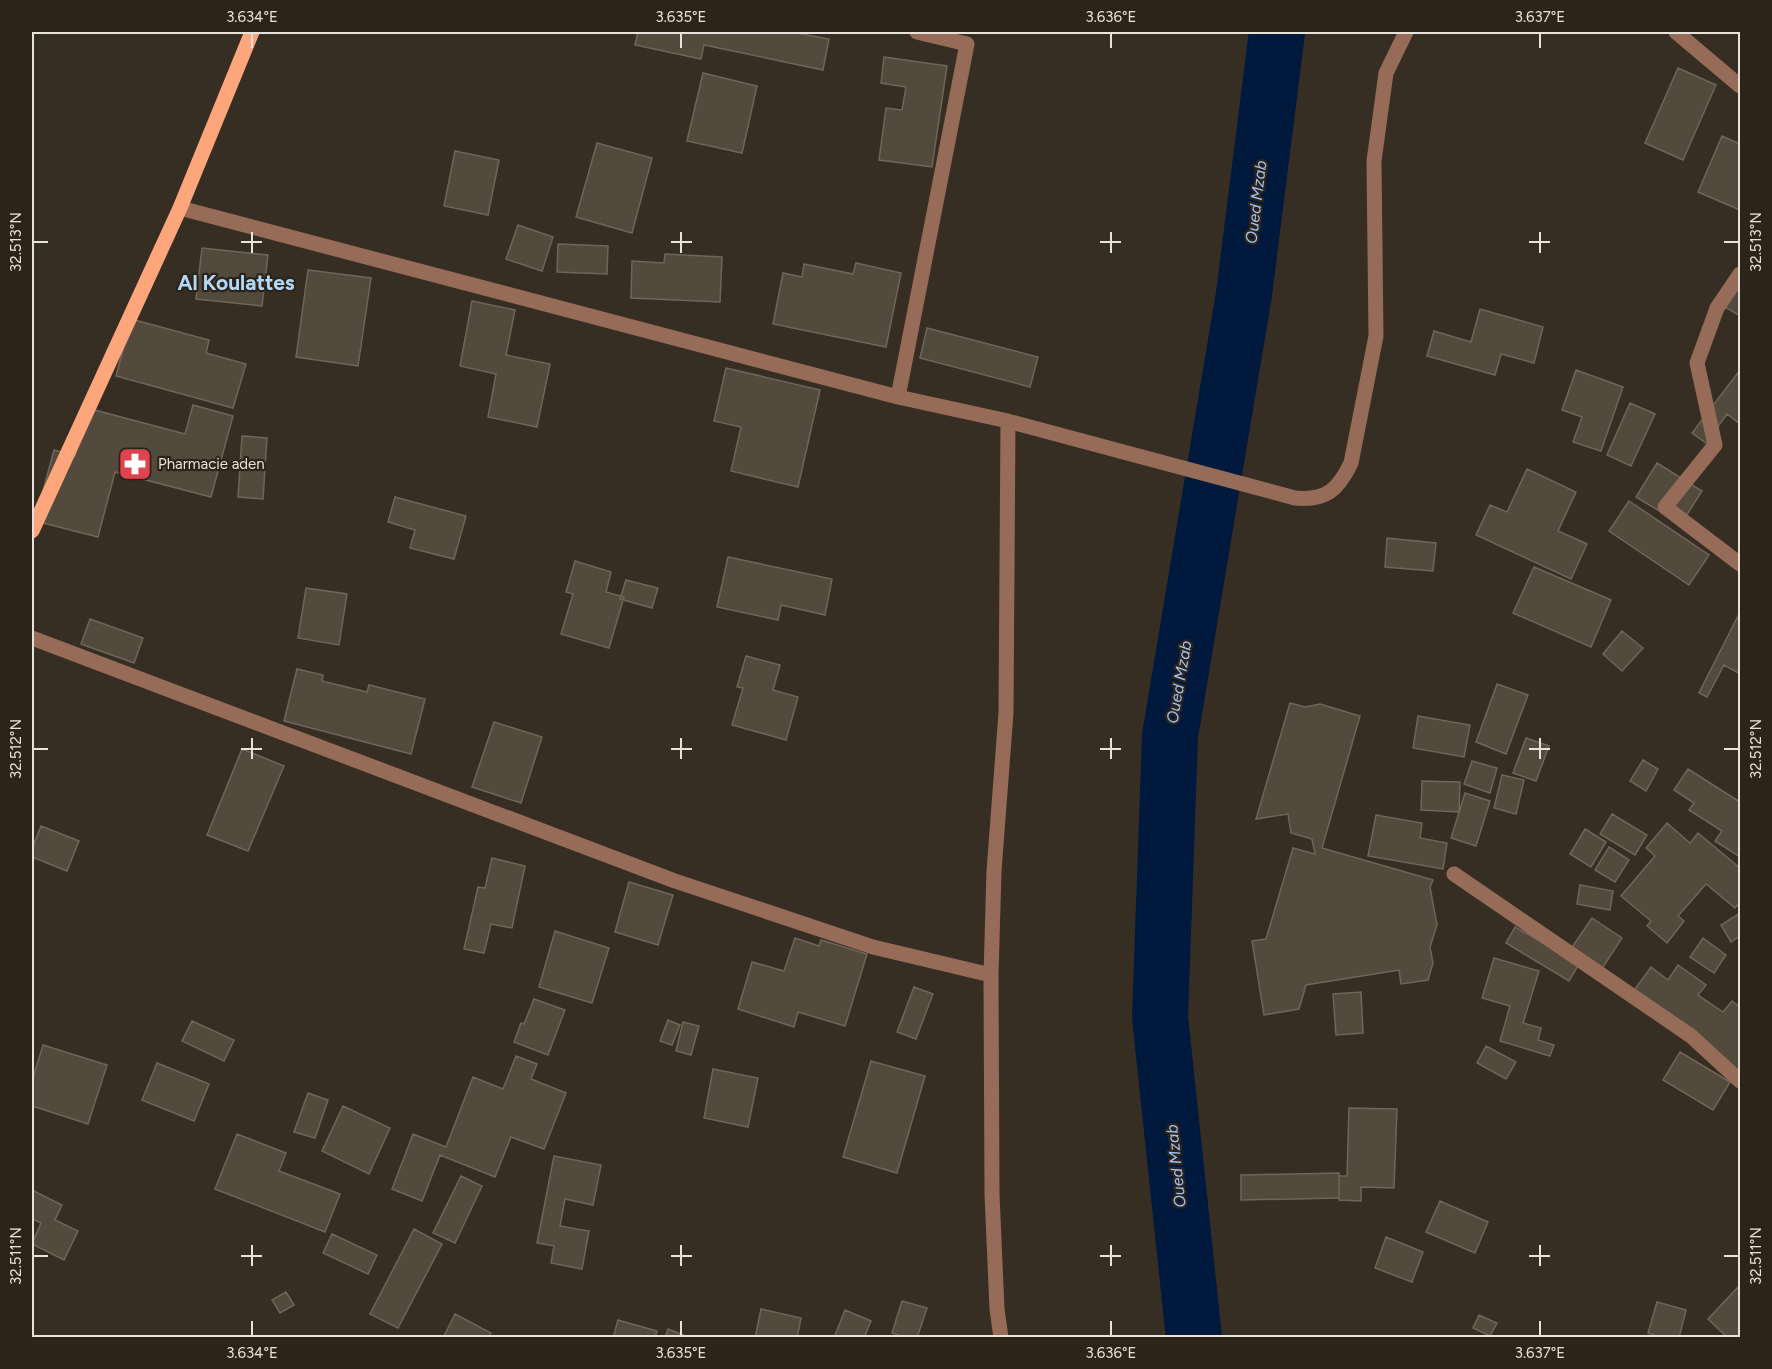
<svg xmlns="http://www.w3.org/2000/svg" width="1772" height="1369" font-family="Figtree,sans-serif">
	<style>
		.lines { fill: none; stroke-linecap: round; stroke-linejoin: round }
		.river { stroke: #02193e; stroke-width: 56 }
		.building { fill: #534a3e; stroke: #6f6558; stroke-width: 1.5 }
		.minor { stroke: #966c58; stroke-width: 15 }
		.major { stroke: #fda67c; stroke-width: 15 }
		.ticks { fill: none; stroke: #e7e2da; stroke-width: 2 }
		.labels { text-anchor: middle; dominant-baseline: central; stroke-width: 4.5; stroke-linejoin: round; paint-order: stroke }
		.poi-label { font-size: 15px; fill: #e7e2da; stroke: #2d2419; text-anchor: start }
		.water-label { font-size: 16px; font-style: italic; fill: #a0c4fb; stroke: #2d2419 }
		.district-label { font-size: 21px; font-weight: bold; fill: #b1d8f8; stroke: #2d2419 }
		.neatline { fill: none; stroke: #e7e2da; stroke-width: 2 }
		.ticks-label { font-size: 15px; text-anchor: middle; fill: #e7e2da }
	</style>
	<rect width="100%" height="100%" fill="#372e23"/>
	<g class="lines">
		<path class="river" d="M1194 1338 1160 1017 1170 736 1244 294 1277 32"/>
	</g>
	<path class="building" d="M638 32H791L829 39 823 70 704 45 701 59 635 45Z
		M884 57 947 66 932 167 879 160 886 108 902 110 906 87 881 83Z
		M1678 68 1716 85 1683 160 1645 143Z
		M703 73 757 86 742 153 687 141Z
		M1722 136 1740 144V210L1698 192Z
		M597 143 652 158 632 233 576 217Z
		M455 151 499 160 488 215 444 206Z
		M518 225 553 237 542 271 506 259Z
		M558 244 608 246 607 274 557 272Z
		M202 248 268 255 262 306 196 299Z
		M665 254 722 257 720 302 631 298 632 261 664 263Z
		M856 263 901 273 886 347 773 324 783 273 802 277 804 264 853 274Z
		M308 270 371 278 358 366 296 357Z
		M1740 282V316L1725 307Z
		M472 301 515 310 506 355 550 364 537 427 488 417 496 374 460 366Z
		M1480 309 1543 327 1534 363 1501 354 1495 375 1427 356 1434 331 1471 342Z
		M131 319 209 340 206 353 246 364 233 408 116 376Z
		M927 328 1038 357 1030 387 920 358Z
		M726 368 820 390 798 487 731 471 741 427 714 421Z
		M1576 370 1623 387 1601 451 1573 442 1582 417 1562 410Z
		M1740 370V424L1727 414 1706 443 1692 433Z
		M1630 403 1655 414 1631 466 1607 455Z
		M193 405 233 416 211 497 115 472 98 537 35 521 54 450 75 456 87 408 185 434Z
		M242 436 267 438 263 499 238 497Z
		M1657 463 1702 491 1681 524 1636 497Z
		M1527 469 1576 492 1558 531 1587 544 1571 579 1476 535 1490 505 1507 512Z
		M395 497 466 516 454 559 410 548 415 530 388 522Z
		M1629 501 1709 555 1689 585 1609 531Z
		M1387 538 1436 543 1433 571 1385 567Z
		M728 557 832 579 825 615 781 605 778 620 717 607Z
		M575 561 611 572 606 592 624 597 609 648 561 634 573 594 566 592Z
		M1534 567 1611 600 1591 647 1513 613Z
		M626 580 658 588 652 608 620 599Z
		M306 588 347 594 339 645 298 638Z
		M1739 614 1740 674 1724 665 1707 697 1699 693Z
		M90 619 143 638 134 663 81 644Z
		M1622 631 1643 648 1622 671 1603 654Z
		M746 656 780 665 773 690 798 697 786 740 732 725 743 688 737 687Z
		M297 669 323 675 322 681 367 692 369 685 425 699 411 754 284 721Z
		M1497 684 1528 695 1506 754 1476 742Z
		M1290 703 1305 707 1320 704 1360 716 1322 848 1433 880 1430 887 1437 925 1430 947 1433 963 1428 980 1401 984 1399 970 1306 985 1299 1009 1264 1015 1252 941 1266 939 1293 848 1315 854 1312 839 1291 833 1288 814 1256 819Z
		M1418 716 1470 725 1464 757 1413 748Z
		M494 722 542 737 521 803 472 787Z
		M1526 738 1549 746 1536 781 1513 773Z
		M242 749 284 766 248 851 207 835Z
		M1643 760 1658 769 1646 791 1630 781Z
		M1472 761 1497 768 1490 793 1464 784Z
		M1688 769 1740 802V857L1715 841 1722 831 1689 810 1694 803 1674 790Z
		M1502 775 1524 780 1516 814 1494 808Z
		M1422 781 1460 782 1459 812 1421 810Z
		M1465 793 1490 801 1476 846 1451 838Z
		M1612 814 1647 835 1635 855 1600 834Z
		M1376 815 1422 823 1420 838 1447 843 1443 869 1368 856Z
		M1667 823 1690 843 1698 833 1740 868V902L1735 908 1706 884 1678 916 1684 921 1667 943 1647 926 1651 921 1621 896 1655 856 1646 848Z
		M41 826 79 841 67 871 32 857V849Z
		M1585 829 1606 842 1591 867 1570 854Z
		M1609 847 1629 860 1615 882 1595 870Z
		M492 858 525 866 512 928 491 924 484 953 464 949 478 887 485 888Z
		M629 882 673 895 658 945 615 932Z
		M1580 885 1613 891 1610 910 1577 904Z
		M1740 913V936L1731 942 1721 925Z
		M1592 918 1622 938 1601 970 1570 950Z
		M1515 927 1579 964 1569 981 1506 943Z
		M555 931 609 948 592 1003 539 987Z
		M795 938 819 946 821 940 867 954 845 1026 798 1012 794 1027 738 1009 752 962 784 971Z
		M1703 938 1726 955 1714 973 1690 957Z
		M1494 958 1539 971 1523 1023 1541 1028 1538 1040 1554 1045 1550 1056 1500 1041 1510 1006 1482 998Z
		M1678 965 1706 985 1698 995 1723 1012 1732 1001 1740 1007V1075L1630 996 1651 967 1668 980Z
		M914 987 933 994 916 1039 897 1032Z
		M1361 992 1363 1033 1336 1035 1333 994Z
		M534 999 565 1010 548 1055 514 1042 521 1023 524 1024Z
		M668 1020 680 1025 672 1045 660 1041Z
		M192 1021 234 1040 224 1061 182 1041Z
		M683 1022 699 1026 691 1055 676 1051Z
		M43 1045 107 1065 88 1124 32 1106V1081Z
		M1486 1046 1516 1062 1506 1079 1477 1063Z
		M1680 1052 1730 1082 1713 1110 1663 1080Z
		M516 1056 537 1064 531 1079 566 1093 544 1149 511 1137 495 1177 440 1155 422 1201 392 1189 413 1134 446 1147 473 1077 503 1089Z
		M871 1061 925 1076 897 1173 843 1157Z
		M157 1063 209 1084 194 1121 142 1100Z
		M713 1069 758 1078 748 1127 704 1118Z
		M308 1093 328 1100 315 1138 294 1132Z
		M343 1106 390 1128 369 1174 322 1151Z
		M1349 1108 1397 1109 1394 1188 1361 1187V1201L1339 1200V1176H1347Z
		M237 1134 286 1153 279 1171 340 1194 325 1232 215 1189Z
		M554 1156 601 1165 593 1205 565 1199 560 1226 589 1231 582 1269 551 1263 554 1246 537 1243Z
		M1339 1173V1198L1241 1200V1175Z
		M461 1176 482 1186 455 1243 433 1233Z
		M32 1190 62 1205 55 1220 78 1231 64 1260 32 1244 41 1223 32 1219Z
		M1440 1201 1488 1222 1475 1253 1426 1232Z
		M414 1229 442 1244 398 1328 370 1314Z
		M332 1234 377 1255 368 1274 323 1253Z
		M1386 1237 1423 1252 1412 1282 1375 1268Z
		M1740 1285V1338H1728L1708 1319Z
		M286 1292 294 1305 280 1313 272 1300Z
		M902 1301 927 1308 917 1338H907L892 1333Z
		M1657 1302 1686 1310 1679 1338H1662L1648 1333Z
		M761 1309 801 1318 797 1338H755Z
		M845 1310 871 1321 864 1338H834Z
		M455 1314 491 1333 489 1338H443Z
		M1479 1315 1497 1323 1490 1336 1473 1328Z
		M618 1320 657 1331 655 1338H613Z
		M668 1329 691 1338H665Z"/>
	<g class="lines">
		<path class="minor" d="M1676 32 1740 86
			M180 208 898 397 1008 421 1295 498C1326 501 1338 490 1351 463L1376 336 1374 161 1386 73 1406 32
			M1740 274 1717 308 1697 363 1715 445 1665 507 1740 564
			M898 397 967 44 917 32
			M32 638 675 881 873 947 991 975
			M1454 874 1691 1036 1740 1081
			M1001 1338 997 1309 992 1194 991 975 994 871 1006 713 1008 421"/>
		<path class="major" d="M32 531 180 208 252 32"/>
	</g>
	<path class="ticks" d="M252 33V48M681 33V48M1111 33V48M1540 33V48M252 232V253M681 232V253M1111 232V253M1540 232V253M33 242H48M241 242H262M671 242H692M1100 242H1121M1529 242H1550M1724 242H1739M252 738V759M681 738V759M1111 738V759M1540 738V759M33 749H48M241 749H262M671 749H692M1100 749H1121M1529 749H1550M1724 749H1739M252 1245V1266M681 1245V1266M1111 1245V1266M1540 1245V1266M33 1256H48M241 1256H262M671 1256H692M1100 1256H1121M1529 1256H1550M1724 1256H1739M252 1321V1336M681 1321V1336M1111 1321V1336M1540 1321V1336"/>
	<defs>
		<symbol id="pharmacy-square" viewBox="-11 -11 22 22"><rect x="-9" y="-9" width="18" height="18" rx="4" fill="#e0444e" stroke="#2d2419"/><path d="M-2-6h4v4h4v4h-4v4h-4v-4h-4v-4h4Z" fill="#fff"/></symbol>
	</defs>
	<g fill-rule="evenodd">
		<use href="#pharmacy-square" x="116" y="445" width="38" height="38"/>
	</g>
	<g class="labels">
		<g class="poi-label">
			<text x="158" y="464">Pharmacie aden</text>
		</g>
		<g class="water-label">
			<text transform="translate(1256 202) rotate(-83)">Oued Mzab</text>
			<text transform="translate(1179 682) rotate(-80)">Oued Mzab</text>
			<text transform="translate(1176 1166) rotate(-96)">Oued Mzab</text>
		</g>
		<g class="district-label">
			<text x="236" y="282">Al Koulattes</text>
		</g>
	</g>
	<rect width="1772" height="1369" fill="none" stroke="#2d2419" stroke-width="66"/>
	<rect x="33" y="33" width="1706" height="1303" class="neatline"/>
	<g class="ticks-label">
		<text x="252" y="22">3.634°E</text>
		<text x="681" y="22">3.635°E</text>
		<text x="1111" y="22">3.636°E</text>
		<text x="1540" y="22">3.637°E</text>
		<text transform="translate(16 242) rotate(-90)" y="5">32.513°N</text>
		<text transform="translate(1756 242) rotate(-90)" y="5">32.513°N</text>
		<text transform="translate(16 749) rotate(-90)" y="5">32.512°N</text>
		<text transform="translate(1756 749) rotate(-90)" y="5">32.512°N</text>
		<text transform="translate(16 1256) rotate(-90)" y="5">32.511°N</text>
		<text transform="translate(1756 1256) rotate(-90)" y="5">32.511°N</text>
		<text x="252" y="1358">3.634°E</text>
		<text x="681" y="1358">3.635°E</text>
		<text x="1111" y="1358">3.636°E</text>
		<text x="1540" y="1358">3.637°E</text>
	</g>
</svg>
